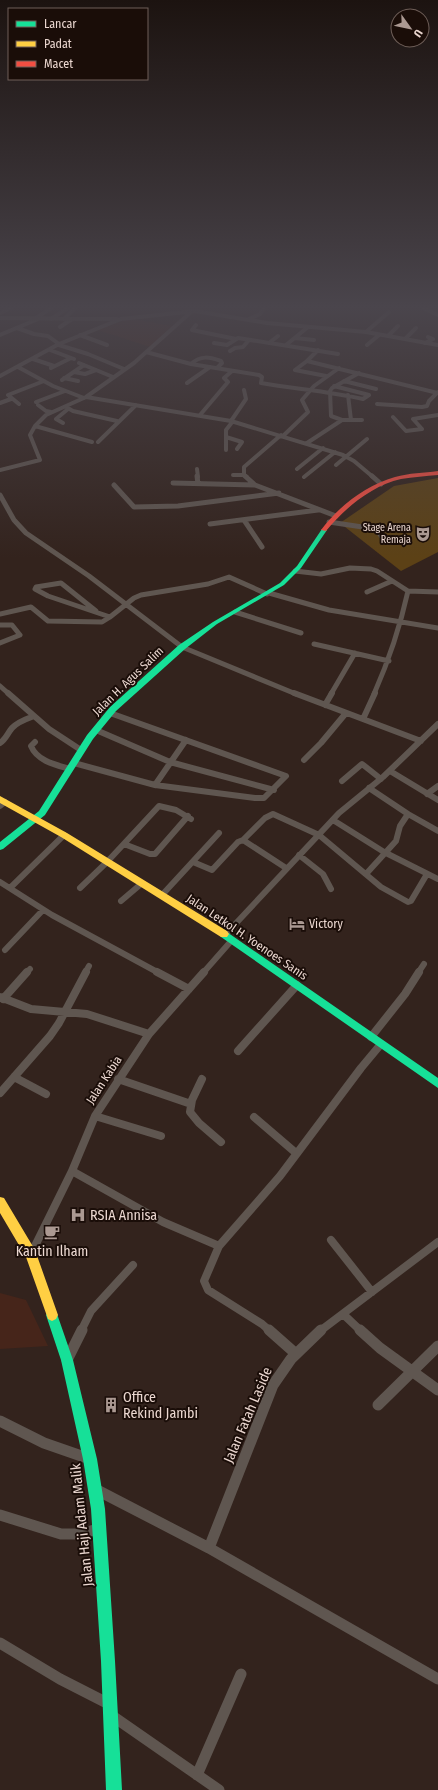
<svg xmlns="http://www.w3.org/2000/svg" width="438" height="1790" font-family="'Fira Sans Condensed',sans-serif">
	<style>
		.built { fill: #46251a }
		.green { fill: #5c4116 }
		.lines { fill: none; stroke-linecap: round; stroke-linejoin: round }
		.street-far4 { stroke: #5f5650; stroke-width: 4 }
		.street-far3 { stroke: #5f5650; stroke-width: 5 }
		.street-far2 { stroke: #5f5650; stroke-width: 6 }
		.street-far1 { stroke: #5f5650; stroke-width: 8 }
		.street { stroke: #5f5650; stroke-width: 11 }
		.fast { fill: #16e098; fill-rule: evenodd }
		.slow { fill: #ffcf43; fill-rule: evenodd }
		.jam { fill: #f24e42; fill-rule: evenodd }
		.labels { text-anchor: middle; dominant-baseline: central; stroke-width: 4; stroke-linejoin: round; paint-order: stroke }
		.far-poi-label { font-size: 10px; fill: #ecd8d1; stroke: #1a0d08; text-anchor: end }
		.street-label { font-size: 12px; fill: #ecd8d1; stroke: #1a0d08 }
		.poi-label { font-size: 12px; fill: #ecd8d1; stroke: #1a0d08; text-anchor: start }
		.near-poi-label { font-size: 14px; fill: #ecd8d1; stroke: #1a0d08; text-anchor: start }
		.near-street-label { font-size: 14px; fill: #ecd8d1; stroke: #1a0d08 }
	</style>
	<rect width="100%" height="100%" fill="#33231d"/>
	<path class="built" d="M133 319 172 326 150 347 98 330 122 321Z
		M0 1293 26 1300 48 1346 0 1349Z"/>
	<path class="green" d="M438 478V552L401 571 340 523 394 486Z"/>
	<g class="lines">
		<path class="street-far4" d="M423 308 438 315
			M0 313 11 308
			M0 318 117 319
			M36 318 51 308
			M51 319 68 308
			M64 319 75 308
			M249 319 260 314 264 308
			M196 325 192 330 236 339
			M60 327 72 319
			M17 328 34 334 48 336 59 344
			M366 332 389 312
			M0 335 38 319
			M80 335 107 345
			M388 336 398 326
			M295 338 314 340
			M405 339 416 328
			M214 343 227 345 238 338 338 354
			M269 343 278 336
			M425 343 433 339 428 337
			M59 345 88 354 124 369
			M286 345 308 327
			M367 345 379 335
			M50 350 74 359
			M318 350 307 361 438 393
			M230 351 235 348 243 347 249 340
			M146 352 191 364 259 375 262 377 261 383C295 389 329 391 363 399L369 395 334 386
			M33 359 54 366
			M307 361 295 370 326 376
			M79 363 113 377
			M191 364C201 355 209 357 221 361L222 363 217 368
			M18 367 53 386 84 398
			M51 368 71 358
			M74 372 85 374 96 370
			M359 373 332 388 330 391 331 416 342 420H362
			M0 376 59 344 121 319 195 311 267 323 366 332 438 345
			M64 378 78 381
			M62 380 84 365
			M344 381 376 389
			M187 383 210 367
			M348 395 351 420
			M86 397 231 421 343 455 354 461 373 477
			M36 402 65 391
			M0 403 11 399
			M19 404 8 395 44 381
			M377 404 422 407 427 406 429 401 438 392
			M38 405 46 411 51 412
			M66 407 73 411 117 421
			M200 415 228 382 224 378 232 371
			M393 417 406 431 422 429
			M231 421 246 399 244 390
			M63 423 56 419 68 409
			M35 426 92 442
			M422 429 413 419 438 415
			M283 436 308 412 302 400 314 386 339 368
			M226 437 242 442 237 449
			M98 442 136 405
			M307 443 342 420
			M226 450V430L233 421
			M336 465 367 439
			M197 469 198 477
			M297 469 323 448
			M0 470 40 460 30 435 35 426 46 415 86 397 134 363 191 312
			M233 475H244
			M247 477 244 475V467L281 435
			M304 477 335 452"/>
		<path class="street-far3" d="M197 476 198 484
			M245 476 255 485
			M372 476 381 484
			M173 483 255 485 336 516
			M114 485 134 507 178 506 279 493
			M0 495 14 520 26 533 89 576 182 647 296 694
			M244 520 262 547
			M329 522 376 529 382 537
			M210 524 318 510
			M295 571 321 574 350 568 371 569 377 571 408 591 438 592
			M367 592 392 581
			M269 593 329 610 438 628
			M96 611 61 583 36 587 35 589 48 596 110 617 134 598 141 595 208 584 229 577 267 594
			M235 612 301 633
			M0 614 31 607 48 621 102 622 110 617
			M0 625H12L20 635 0 643
			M314 644 389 661
			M0 686 9 694
			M331 694 355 653
			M374 694C389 660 400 627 408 591"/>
		<path class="street-far2" d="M8 693 49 729 81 750
			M294 693 421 741
			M325 705 332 693
			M363 719 375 693
			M96 730 170 762 274 790
			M35 742 31 746C37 761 56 765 70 769
			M0 743C6 739 7 734 12 728 17 722 26 719 34 716
			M304 760 321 743 346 713
			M74 763 155 785 255 798H264L286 776 110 713
			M390 771 438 800
			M342 781 362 764 381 779
			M155 785 186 740
			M369 788 408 814 438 831
			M427 794 438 786
			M0 806 5 802
			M333 820 384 852 438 879
			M243 840 265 818 273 814 319 835 381 887 408 902 411 901 427 874
			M124 844 150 854H155L188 816
			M299 855 323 874 331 889
			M193 862 212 870 238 842 243 840 286 868
			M366 874 396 841 400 826 408 814
			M0 882 52 915 159 973
			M10 888 64 835
			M80 888 107 862 159 806 176 810 191 819
			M162 895 219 833
			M121 901 141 884
			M225 935 339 813 383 777 438 724
			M5 950 43 910
			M26 973 30 969
			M85 973 89 966
			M203 973 232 940
			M418 973 424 964"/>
		<path class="street-far1" d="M157 972 189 989
			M0 997 31 1009 87 1014 149 1034
			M3 999 27 972
			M371 1037 405 994 419 972
			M238 1051 297 985
			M14 1077 46 1094
			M118 1079 191 1104
			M202 1079 192 1100 190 1112 199 1123 221 1142
			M0 1093 50 1036 59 1023 86 972
			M95 1116 161 1136
			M254 1117 296 1153
			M72 1171 163 1222 219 1246
			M331 1240 372 1292
			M31 1254 72 1171 95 1116 149 1034 204 972
			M343 1314 361 1331
			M81 1331 91 1311 133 1265
			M270 1331 262 1324 208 1290 204 1281 219 1246 280 1176 361 1068 381 1044
			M320 1331 438 1242"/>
		<path class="street" d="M269 1330 295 1353
			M360 1330 380 1348 438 1390
			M67 1360 82 1330
			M378 1405 438 1346
			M0 1421 44 1443 90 1459
			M95 1489 209 1548 438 1679
			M0 1515 61 1534H80L98 1529
			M209 1548 273 1385 291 1359 321 1330
			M0 1643 60 1679 109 1704
			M111 1715 219 1790
			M197 1775 241 1674"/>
		<path class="fast" d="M322 529 327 530 301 568 284 585 217 624 185 649 116 711 93 739 45 815 3 849 0 850V842L39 811 87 735 110 707 179 645 213 622 280 583 297 566Z
			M224 930 438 1078V1088L221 937 219 934 221 931Z
			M52 1309 56 1311 73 1360 97 1459 105 1509 115 1661 122 1790H106L101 1661 91 1509 83 1459 61 1360 46 1315 48 1311Z"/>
		<path class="slow" d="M0 796 67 833 227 931 229 934 227 937H221L61 837 0 803Z
			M0 1197 4 1198 35 1250 58 1315 56 1319 52 1321 48 1319 26 1257 0 1213Z"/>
		<path class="jam" d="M438 471V475C426 476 413 477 401 479 371 486 345 508 326 531L321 530C339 506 366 485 395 477 409 473 424 473 438 471Z"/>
	</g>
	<linearGradient id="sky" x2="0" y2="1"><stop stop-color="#1c1310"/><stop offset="0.55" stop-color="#4a454c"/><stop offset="1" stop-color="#4a454c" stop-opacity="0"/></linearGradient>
	<rect width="438" height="558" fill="url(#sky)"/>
	<defs>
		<symbol id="theatre-bare" viewBox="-9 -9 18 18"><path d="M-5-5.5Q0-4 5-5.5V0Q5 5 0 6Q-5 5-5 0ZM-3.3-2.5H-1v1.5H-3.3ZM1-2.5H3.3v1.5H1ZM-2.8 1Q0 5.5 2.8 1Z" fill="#ab9992" stroke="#1a0d08" stroke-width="2.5" paint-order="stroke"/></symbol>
		<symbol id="hotel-bare" viewBox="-9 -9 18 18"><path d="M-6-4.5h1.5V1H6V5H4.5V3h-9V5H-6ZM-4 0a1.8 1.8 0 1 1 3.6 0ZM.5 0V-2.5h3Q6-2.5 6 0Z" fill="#ab9992" stroke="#1a0d08" stroke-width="2.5" paint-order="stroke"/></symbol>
		<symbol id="hospital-bare" viewBox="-9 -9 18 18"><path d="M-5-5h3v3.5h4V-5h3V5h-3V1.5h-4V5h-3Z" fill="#ab9992" stroke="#1a0d08" stroke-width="2.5" paint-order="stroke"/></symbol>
		<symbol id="cafe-bare" viewBox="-9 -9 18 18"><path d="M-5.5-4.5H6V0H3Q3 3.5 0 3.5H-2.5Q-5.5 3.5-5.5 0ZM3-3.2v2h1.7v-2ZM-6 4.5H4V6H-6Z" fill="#ab9992" stroke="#1a0d08" stroke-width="2.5" paint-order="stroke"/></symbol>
		<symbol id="building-bare" viewBox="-9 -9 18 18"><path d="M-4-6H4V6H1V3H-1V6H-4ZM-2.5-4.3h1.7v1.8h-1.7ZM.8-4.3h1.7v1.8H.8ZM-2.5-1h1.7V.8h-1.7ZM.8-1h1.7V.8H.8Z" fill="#ab9992" stroke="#1a0d08" stroke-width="2.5" paint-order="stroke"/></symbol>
	</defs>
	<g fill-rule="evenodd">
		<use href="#theatre-bare" x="412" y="523" width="22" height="22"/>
		<use href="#hotel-bare" x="286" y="913" width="22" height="22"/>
		<use href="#hospital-bare" x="67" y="1204" width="22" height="22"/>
		<use href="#cafe-bare" x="41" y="1221" width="22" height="22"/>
		<use href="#building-bare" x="100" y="1394" width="22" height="22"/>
	</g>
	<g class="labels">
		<g class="far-poi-label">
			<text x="411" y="528">Stage Arena<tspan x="411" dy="12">Remaja</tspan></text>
		</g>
		<g class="street-label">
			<text transform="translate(128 681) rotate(-44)">Jalan H. Agus Salim</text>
			<text transform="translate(247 937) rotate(34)">Jalan Letkol H. Yoenoes Sanis</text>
			<text transform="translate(104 1080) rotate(-57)">Jalan Kabia</text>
		</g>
		<g class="poi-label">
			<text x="309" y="924">Victory</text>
		</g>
		<g class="near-poi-label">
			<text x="90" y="1215">RSIA Annisa</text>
			<text x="52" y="1251" text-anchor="middle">Kantin Ilham</text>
			<text x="123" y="1397">Office<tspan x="123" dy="16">Rekind Jambi</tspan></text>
		</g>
		<g class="near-street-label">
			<text transform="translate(248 1415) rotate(-67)">Jalan Fatah Laside</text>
			<text transform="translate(82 1525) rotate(-96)">Jalan Haji Adam Malik</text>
		</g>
	</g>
	<rect x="8" y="8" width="140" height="72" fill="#1a0d08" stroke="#6e5e58"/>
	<rect x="16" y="21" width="20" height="6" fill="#16e098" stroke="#6e5e58"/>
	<text x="44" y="28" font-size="12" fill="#ecd8d1">Lancar</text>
	<rect x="16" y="41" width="20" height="6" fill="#ffcf43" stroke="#6e5e58"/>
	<text x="44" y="48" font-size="12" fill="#ecd8d1">Padat</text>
	<rect x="16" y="61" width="20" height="6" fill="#f24e42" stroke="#6e5e58"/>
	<text x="44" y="68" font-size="12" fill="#ecd8d1">Macet</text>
	<g transform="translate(410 28) rotate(123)"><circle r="19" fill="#1a0d08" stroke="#6e5e58"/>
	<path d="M0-3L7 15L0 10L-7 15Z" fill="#ab9992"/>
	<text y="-6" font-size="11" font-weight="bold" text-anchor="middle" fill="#ecd8d1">U</text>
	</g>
</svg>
